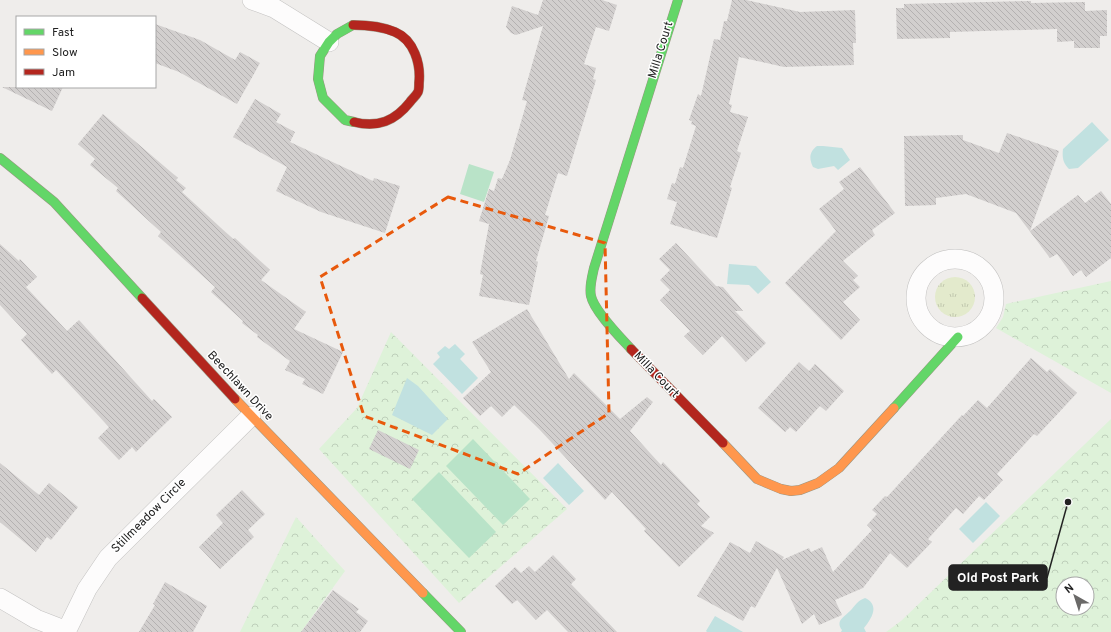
<svg xmlns="http://www.w3.org/2000/svg" width="1111" height="632" font-family="Overpass,sans-serif">
	<style>
		.grass { fill: url(#grass-tufts) }
		.park { fill: url(#park-crowns); fill-rule: evenodd }
		.pitch { fill: #b9e3c8 }
		.water { fill: #c1e1e0 }
		.building { fill: url(#building-back-hatch) }
		.lines { fill: none; stroke-linecap: round; stroke-linejoin: round }
		.street-casing { stroke: #c3c2c1; stroke-width: 20 }
		.fast-casing { stroke: #9a9683; stroke-width: 10 }
		.slow-casing { stroke: #9a9683; stroke-width: 10 }
		.jam-casing { stroke: #9a9683; stroke-width: 10 }
		.street { stroke: #fdfcfc; stroke-width: 19 }
		.fast { stroke: #63d668; stroke-width: 9 }
		.slow { stroke: #ff974d; stroke-width: 9 }
		.jam { stroke: #b3261e; stroke-width: 9 }
		.marked { fill: none; stroke: #e8590c; stroke-width: 3; stroke-dasharray: 8 5; stroke-linejoin: round }
		.labels { text-anchor: middle; dominant-baseline: central; stroke-width: 3; stroke-linejoin: round; paint-order: stroke }
		.street-label { font-size: 12px; fill: #222; stroke: #fff }
		.leader { fill: none; stroke: #222; stroke-width: 1.5 }
		.callout-dot { fill: #222; stroke: #fff; stroke-width: 1.5 }
		.callout { fill: #222; stroke: #222; stroke-width: 1.5 }
		.callout-label { font-size: 13px; text-anchor: middle; font-weight: bold; fill: #fff }
	</style>
	<defs>
		<pattern id="grass-tufts" width="24" height="20" patternUnits="userSpaceOnUse"><rect width="24" height="20" fill="#e3eacc"/><path d="M3 7l-1-3M5 7V3M7 7l1-3M15 17l-1-3M17 17v-4M19 17l1-3" fill="none" stroke="#c2c8af"/></pattern>
		<pattern id="park-crowns" width="20" height="18" patternUnits="userSpaceOnUse"><rect width="20" height="18" fill="#def2d9"/><path d="M2 6a3 3 0 1 1 6 0M12 15a3 3 0 1 1 6 0" fill="none" stroke="#becfba"/></pattern>
		<pattern id="building-back-hatch" width="6" height="6" patternUnits="userSpaceOnUse"><rect width="6" height="6" fill="#d2cfce"/><path d="M-1 5l2 2M0 0l6 6M5-1l2 2" fill="none" stroke="#b4b1b1"/></pattern>
	</defs>
	<rect width="100%" height="100%" fill="#efedeb"/>
	<path class="grass" d="M935 297a20 20 0 1 1 40 0a20 20 0 1 1-40 0Z"/>
	<path class="park" d="M1111 281V393L996 328 1003 317 1006 304Z
		M391 332 567 509 459 603 319 449 357 408Z
		M1111 419V632H886L901 621ZM1063 584H1087V608H1063Z
		M296 517 345 571 301 632H240Z"/>
	<path class="pitch" d="M469 164 494 172 484 202 460 194Z
		M473 439 530 499 503 525 446 466Z
		M439 472 496 532 469 558 412 499Z"/>
	<path class="water" d="M1092 122 1109 140 1078 168 1069 169C1063 163 1062 158 1063 149Z
		M817 146H823L842 148 850 160 838 170 834 166 818 169 813 167C809 159 809 152 817 146Z
		M729 264 756 266 771 282 758 294 749 285 727 284Z
		M455 344 465 354 460 359 478 378 462 394 433 364 440 357 437 353 445 346 449 349Z
		M407 378 418 386 448 419 432 435 392 415Z
		M558 463 584 491 569 505 543 478Z
		M986 502 1000 516 973 543 959 529Z
		M865 598C880 605 872 618 864 628L866 632H841L842 630C835 621 844 617 850 611 855 606 857 601 865 598Z
		M715 616 743 632H707L706 631Z"/>
	<path class="building" d="M543 0H602L617 5 609 31 596 27 584 64 596 68 593 79 596 80 567 176 558 173 545 215 549 216 536 261 538 262 529 305 479 296 483 275 480 274 489 224 479 221 489 189 494 191 498 178 502 179 510 160 527 101 522 100 543 26 516 35 511 33 506 27 512 6 538 15Z
		M732 0H746L800 12 855 10 856 43H853L854 65 784 67 739 57 729 104 732 105 730 112 748 117 737 151 741 153 730 187 732 188 717 238 670 224 677 202 667 199 672 183 675 184 680 167 683 168 696 126 691 124 692 121 689 120 698 94 701 96 714 39 720 40 724 21H727Z
		M1031 1V3L1085 2V11L1107 10V36H1100V48H1074V41L1057 42V29L950 32V38L897 39 896 8H904V4Z
		M155 24 200 40 235 60 240 52 260 63 237 104 179 72 155 63Z
		M2 87H63L52 111Z
		M255 99 281 114 276 122 295 132 290 142 373 181 374 178 400 186 385 233 321 212 276 191 287 167 233 137Z
		M103 114 178 178 176 180 186 188 182 192 233 239 235 238 270 270 261 280 306 312 294 329 343 352 323 394 302 384 305 379 285 370 290 361 257 337 258 335 242 323 243 321 211 292 215 287 158 236 161 232 116 191 118 188 90 165 95 159 78 144Z
		M1007 133 1059 151 1030 231 1078 195 1085 203 1101 191 1111 204V258L1086 277 1081 270 1073 276 1057 254 1050 258 1016 213 966 194 936 198V205L905 206 904 136 963 135V140L999 153Z
		M860 167 895 213 872 230 875 235 843 261 858 276 853 280 860 287 843 302 860 320 841 340 785 283 836 231 819 209 844 189 839 182Z
		M676 243 716 286 723 287 743 311H735L766 343 746 362 722 336 703 355 684 336 690 331 660 300 670 290 660 280 670 270 659 259Z
		M0 244 19 261 20 259 37 277 26 287 67 331 79 320 152 401 154 399 172 417 136 452 132 447 119 460 98 438 109 427 56 370 52 374 21 340 27 334 0 305Z
		M527 309 569 379 574 373 620 419 647 397 653 402 630 431 661 465 663 462 700 501 697 504 710 517 701 526 714 533 679 567 644 531 646 529 612 492 605 500 539 429 514 405 502 417 491 406 480 416 463 398 491 372 472 342Z
		M1031 358 1047 372 1050 369 1077 393 1037 436 1034 434 997 474 1003 480 984 500 979 496 963 514 956 508 928 539 932 542 907 568 890 553 863 588 835 600 842 615 819 625 814 614 802 624 777 568 755 608 751 606 743 621 697 596 730 542 750 553 756 541 784 557 782 560 809 548 811 552 822 547 833 572 872 530 867 525 877 514 872 510 885 496 887 497 962 415 963 416 978 400 987 408Z
		M799 362 809 371 815 364 844 391 826 411 820 406 796 432 790 427 785 432 758 408Z
		M378 430 419 450 410 469 369 449Z
		M0 463 39 495 49 483 78 507 51 540 47 537 36 552 0 522Z
		M242 490 265 514 248 530 254 537 220 569 199 547 223 523 216 515Z
		M553 555 576 579 571 584 617 632H568L547 610 536 620 517 600 512 604 495 586 515 567 521 573 529 566 535 572Z
		M165 582 207 606 193 632H139L155 605 153 604Z
		M333 590 359 609 356 612 368 621 360 632H301Z"/>
	<g class="lines">
		<defs>
			<path id="street" d="M252 0 274 8 329 42
				M916 298a39 39 0 1 1 78 0a39 39 0 1 1-78 0Z
				M0 598 36 619 67 631
				M66 632 87 589 108 558 251 416"/>
			<path id="fast" d="M353 25 337 34 329 42 320 56 318 79 323 98 345 120 354 122
				M0 158 54 202 142 298
				M631 349C620 337 594 311 591 296 589 287 592 277 594 268L678 0
				M894 408 958 337
				M423 593 461 632"/>
			<path id="slow" d="M235 399 423 593
				M723 443 757 479 781 489 791 491 800 490 818 483 839 468 894 408"/>
			<path id="jam" d="M353 25C368 25 381 26 395 32 414 40 421 64 419 83 419 86 419 90 418 92 416 96 412 99 410 102 395 121 378 128 354 122
				M142 298 235 399
				M631 349 723 443"/>
		</defs>
		<use href="#street" class="street-casing"/>
		<use href="#fast" class="fast-casing"/>
		<use href="#slow" class="slow-casing"/>
		<use href="#jam" class="jam-casing"/>
		<use href="#street" class="street"/>
		<use href="#fast" class="fast"/>
		<use href="#slow" class="slow"/>
		<use href="#jam" class="jam"/>
	</g>
	<path class="marked" d="M448 197 605 243 609 413 518 474 364 416 320 277Z"/>
	<g class="labels">
		<g class="street-label">
			<text transform="translate(661 50) rotate(-73)">Milla Court</text>
			<text transform="translate(656 375) rotate(46)">Milla Court</text>
			<text transform="translate(240 386) rotate(47)">Beechlawn Drive</text>
			<text transform="translate(149 516) rotate(-45)">Stillmeadow Circle</text>
		</g>
	</g>
	<path class="leader" d="M1068 502L1047 578"/>
	<circle class="callout-dot" cx="1068" cy="502" r="4"/>
	<rect class="callout" x="949" y="565" width="98" height="25" rx="4"/>
	<g class="callout-label">
		<text x="998" y="582">Old Post Park</text>
	</g>
	<rect x="16" y="16" width="140" height="72" fill="#ffffff" stroke="#a7a7a7"/>
	<rect x="24" y="29" width="20" height="6" fill="#63d668" stroke="#a7a7a7"/>
	<text x="52" y="36" font-size="12" fill="#222222">Fast</text>
	<rect x="24" y="49" width="20" height="6" fill="#ff974d" stroke="#a7a7a7"/>
	<text x="52" y="56" font-size="12" fill="#222222">Slow</text>
	<rect x="24" y="69" width="20" height="6" fill="#b3261e" stroke="#a7a7a7"/>
	<text x="52" y="76" font-size="12" fill="#222222">Jam</text>
	<g transform="translate(1075 596) rotate(321)"><circle r="19" fill="#ffffff" stroke="#a7a7a7"/>
	<path d="M0-3L7 15L0 10L-7 15Z" fill="#6a6968"/>
	<text y="-6" font-size="11" font-weight="bold" text-anchor="middle" fill="#222222">N</text>
	</g>
</svg>
